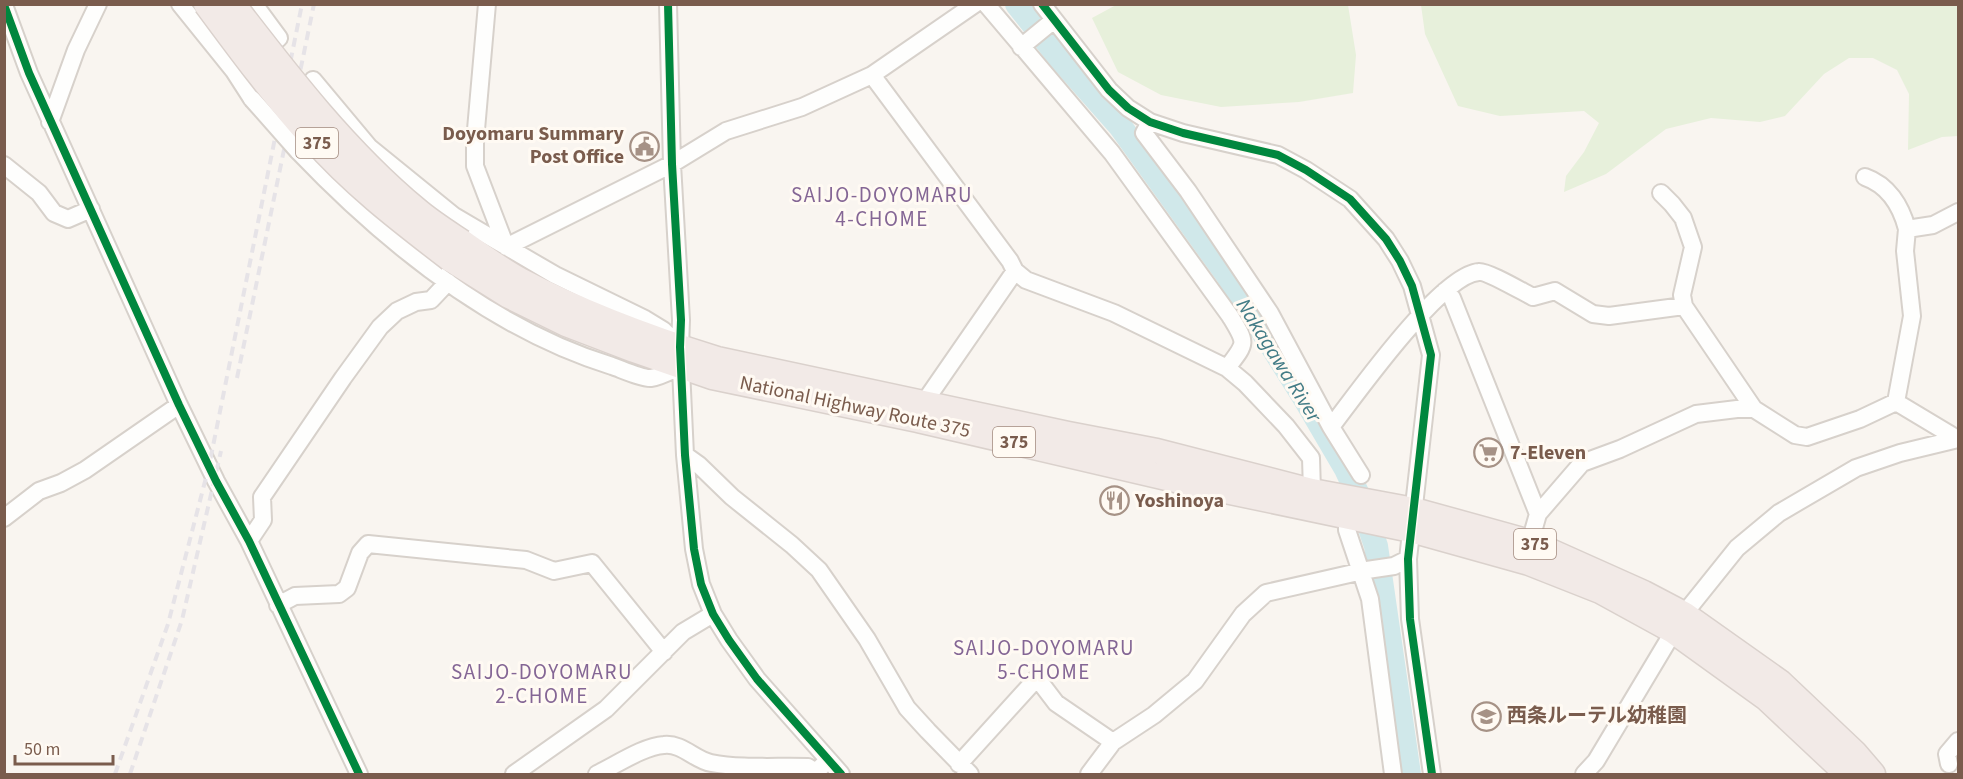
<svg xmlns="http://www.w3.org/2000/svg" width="1963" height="779" font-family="'Source Sans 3','Noto Sans JP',sans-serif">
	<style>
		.green { fill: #e7f0db }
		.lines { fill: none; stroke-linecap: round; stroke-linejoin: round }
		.river { stroke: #d0e8ea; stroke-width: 24 }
		.minor-casing { stroke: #d7d1cb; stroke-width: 20 }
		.highway-casing { stroke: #dad1cc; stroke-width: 27 }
		.minor { stroke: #fefefd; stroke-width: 16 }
		.highway { stroke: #f2eae7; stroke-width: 24 }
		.rail { stroke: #e6e3e7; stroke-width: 4; stroke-dasharray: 9 6; stroke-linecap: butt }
		.minor-bridge-casing { stroke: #d7d1cb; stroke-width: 20; stroke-linecap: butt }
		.highway-bridge-casing { stroke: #dad1cc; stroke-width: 27; stroke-linecap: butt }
		.minor-bridge { stroke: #fefefd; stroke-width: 16 }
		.highway-bridge { stroke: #f2eae7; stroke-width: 24 }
		.cycleway-casing { stroke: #fffaf3; stroke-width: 11 }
		.cycleway { stroke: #00873e; stroke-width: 8 }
		.labels { text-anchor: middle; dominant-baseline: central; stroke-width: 6; stroke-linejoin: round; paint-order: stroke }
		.shield { fill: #fffaf3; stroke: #a28b7f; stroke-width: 1.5 }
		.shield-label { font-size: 18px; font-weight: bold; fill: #7a5c4d }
		.poi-label { font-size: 20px; font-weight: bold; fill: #7a5c4d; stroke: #fffaf3; text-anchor: start }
		.street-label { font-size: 20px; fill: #7a5c4d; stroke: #fffaf3 }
		.neighbourhood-label { font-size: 21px; letter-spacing: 1.5px; fill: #846695; stroke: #fffaf3 }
		.water-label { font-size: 21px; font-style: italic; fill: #437c86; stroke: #fffaf3 }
	</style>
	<rect width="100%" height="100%" fill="#f9f5f0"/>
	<path class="green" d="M1116 5H1348L1356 55 1353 93 1299 102 1221 107 1161 95 1118 72 1092 18Z
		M1421 5H1958V136L1942 137 1908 150 1909 94 1897 70 1873 58H1849L1824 74 1785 116 1760 122 1711 118 1666 129 1606 174 1564 192 1566 176 1584 152 1599 123 1584 111 1500 116 1458 106 1425 34Z"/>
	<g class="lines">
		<path class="river" d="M1017 4 1059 57 1120 126 1226 273 1305 399 1346 469 1360 499 1376 546 1409 774"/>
		<defs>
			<path id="minor" d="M180 4 234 71 252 99
				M254 4 279 38 259 53
				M487 4 475 141V166L506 247
				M668 4 672 164 681 320 680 347 685 455 694 549 701 584 713 614 729 640 757 679 841 774
				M986 4 1112 153 1230 316C1247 344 1247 342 1227 368
				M1042 4 1109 90 1128 108 1150 122 1183 133 1278 155 1306 170 1350 199 1386 239 1400 261 1412 286 1431 355 1408 559 1410 619 1432 774
				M4 5 29 73 179 405 216 481 249 541 359 774
				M1021 47 1054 20
				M872 75 975 4
				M313 80 369 147 454 216 555 275 645 319 663 330 673 340
				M50 122 76 50 98 4
				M1150 122 1144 133 1188 191 1270 313 1331 427 1361 475
				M298 151C384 241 492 329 612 366 621 369 643 379 651 378 661 377 672 370 681 366
				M4 165 39 193 54 213 68 219 91 209
				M1865 177C1888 185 1901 206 1907 229
				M1661 193 1672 204 1683 218 1693 247 1682 295 1684 306
				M506 247 672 164 726 131 802 107 872 75 1010 261 1015 271 923 404
				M1015 271 1026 280 1114 313 1227 368 1245 383 1286 426 1311 458 1312 491
				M1445 291 1452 298 1538 514
				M1896 402 1912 316 1905 251 1907 229 1933 225 1958 212
				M1896 402 1951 435 1955 439
				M1331 427C1355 396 1441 274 1479 272 1487 271 1523 292 1533 297L1555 291 1593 314 1609 316 1684 306 1754 409 1795 435 1807 437 1860 419 1896 402
				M685 455 699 465 732 497 792 545 819 570 867 639 907 708 928 731 970 774
				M1347 517V530L1370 599 1393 774
				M4 518 39 491 61 483 85 470 179 405
				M249 541 263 520 262 497 343 378 380 327 397 311 416 302 431 300 448 282
				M1530 542 1538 514 1582 463 1620 449 1696 414 1737 409H1754
				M278 605 295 596 339 594 347 588 360 553 368 544 526 560 554 571 592 563 664 652
				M959 764 1037 678 1056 703 1113 742
				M1949 764 1947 754 1958 741
				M514 774 606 709 683 632 713 614
				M597 774C616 765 644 746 664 745 682 743 695 760 711 763 742 769 776 766 808 767L816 772 828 760
				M1089 774 1113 742 1154 715 1195 681 1243 614 1266 593 1367 570 1394 566 1408 559
				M1584 774 1596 761 1684 614 1737 548 1779 513 1856 468 1900 453 1958 439"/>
			<path id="highway" d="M462 242C481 255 500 269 520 280 582 313 650 338 717 359L1068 434 1157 451 1312 491 1414 510 1530 542 1644 593 1684 614 1780 682 1855 753 1873 774
				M450 259 509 296 566 324 634 350 712 377 918 420 1197 485 1411 530 1529 563 1600 591 1673 631 1766 698 1847 774"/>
		</defs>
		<use href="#minor" class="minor-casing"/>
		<use href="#highway" class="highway-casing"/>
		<use href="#minor" class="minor"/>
		<use href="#highway" class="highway"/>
		<path class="rail" d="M237 378 314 4
			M115 774 168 624 209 466 302 4
			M130 774 182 620 221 451"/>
		<defs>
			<path id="minor-bridge" d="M252 99 298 151"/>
			<path id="highway-bridge" d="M206 4C240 50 274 96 312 138 352 184 402 222 450 259
				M233 4C289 77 346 151 417 210 431 222 447 232 462 242"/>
		</defs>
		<use href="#minor-bridge" class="minor-bridge-casing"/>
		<use href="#highway-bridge" class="highway-bridge-casing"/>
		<use href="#minor-bridge" class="minor-bridge"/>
		<use href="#highway-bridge" class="highway-bridge"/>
		<defs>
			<path id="cycleway" d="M668 4 672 164 681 320 680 347 685 455 694 549 701 584 713 614 729 640 757 679 841 774
				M1042 4 1109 90 1128 108 1150 122 1183 133 1278 155 1306 170 1350 199 1386 239 1400 261 1412 286 1431 355 1408 559 1410 619 1432 774
				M4 5 29 73 179 405 216 481 249 541 359 774"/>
		</defs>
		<use href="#cycleway" class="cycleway-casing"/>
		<use href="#cycleway" class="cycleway"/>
	</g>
	<defs>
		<symbol id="civic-ring" viewBox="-11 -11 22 22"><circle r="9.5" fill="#fffaf3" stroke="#a69286" stroke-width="1.5"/><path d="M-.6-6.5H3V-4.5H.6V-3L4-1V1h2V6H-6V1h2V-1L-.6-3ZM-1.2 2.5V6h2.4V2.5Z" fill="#a69286"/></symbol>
		<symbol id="supermarket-ring" viewBox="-11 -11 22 22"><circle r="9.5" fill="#fffaf3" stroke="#a69286" stroke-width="1.5"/><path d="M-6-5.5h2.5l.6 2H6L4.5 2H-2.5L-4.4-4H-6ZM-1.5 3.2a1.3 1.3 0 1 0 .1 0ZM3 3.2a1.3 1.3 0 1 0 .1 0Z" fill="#a69286"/></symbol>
		<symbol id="restaurant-ring" viewBox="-11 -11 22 22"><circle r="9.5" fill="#fffaf3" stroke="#a69286" stroke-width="1.5"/><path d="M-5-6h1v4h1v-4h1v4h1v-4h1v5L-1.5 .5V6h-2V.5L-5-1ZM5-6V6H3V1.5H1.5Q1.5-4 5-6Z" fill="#a69286"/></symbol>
		<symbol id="school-ring" viewBox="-11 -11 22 22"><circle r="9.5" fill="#fffaf3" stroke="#a69286" stroke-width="1.5"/><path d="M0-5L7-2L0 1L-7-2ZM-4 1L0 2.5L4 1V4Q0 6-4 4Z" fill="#a69286"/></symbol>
	</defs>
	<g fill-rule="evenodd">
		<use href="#civic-ring" x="628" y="130" width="33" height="33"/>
		<use href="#supermarket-ring" x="1472" y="436" width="33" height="33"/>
		<use href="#restaurant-ring" x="1098" y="484" width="33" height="33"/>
		<use href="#school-ring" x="1470" y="700" width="33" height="33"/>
	</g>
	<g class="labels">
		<g class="shield">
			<rect x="296" y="128" width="42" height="30" rx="4.5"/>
			<rect x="993" y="427" width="42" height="30" rx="4.5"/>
			<rect x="1514" y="529" width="42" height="30" rx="4.5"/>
		</g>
		<g class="shield-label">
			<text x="317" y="143">375</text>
			<text x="1014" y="442">375</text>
			<text x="1535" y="544">375</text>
		</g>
		<g class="poi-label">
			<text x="624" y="134" text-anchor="end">Doyomaru Summary<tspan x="624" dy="23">Post Office</tspan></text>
			<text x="1510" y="453">7-Eleven</text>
			<text x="1135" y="501">Yoshinoya</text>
			<text x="1507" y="716">西条ルーテル幼稚園</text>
		</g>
		<g class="street-label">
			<text transform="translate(855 407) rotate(12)">National Highway Route 375</text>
		</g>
		<g class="neighbourhood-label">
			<text x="882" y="195">SAIJO-DOYOMARU<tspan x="882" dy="24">4-CHOME</tspan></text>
			<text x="1044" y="648">SAIJO-DOYOMARU<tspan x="1044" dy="24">5-CHOME</tspan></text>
			<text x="542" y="672">SAIJO-DOYOMARU<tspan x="542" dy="24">2-CHOME</tspan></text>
		</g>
		<g class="water-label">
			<text transform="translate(1279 360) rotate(58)">Nakagawa River</text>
		</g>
	</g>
	<rect width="1963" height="779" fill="none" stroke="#7a5c4d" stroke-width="12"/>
	<path d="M15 755v9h98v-9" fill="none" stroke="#7a5c4d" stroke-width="3"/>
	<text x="24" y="755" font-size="18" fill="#7a5c4d" stroke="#fffaf3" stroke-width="4.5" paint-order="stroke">50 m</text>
</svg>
